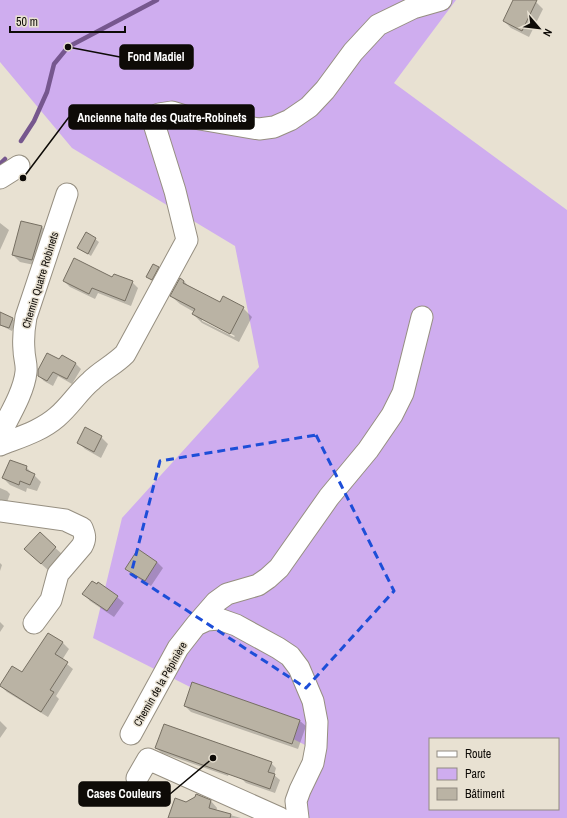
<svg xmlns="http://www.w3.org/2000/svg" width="567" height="818" font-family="'Archivo Narrow',sans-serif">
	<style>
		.green { fill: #cfadef; fill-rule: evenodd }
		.shadow { fill: #0003; fill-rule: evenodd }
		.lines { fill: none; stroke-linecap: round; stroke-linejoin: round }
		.stream { stroke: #76578e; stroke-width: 4.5 }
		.building { fill: #bab3a4; stroke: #766f62 }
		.minor-casing { stroke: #968f81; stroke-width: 23 }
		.minor { stroke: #fff; stroke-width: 21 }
		.marked { fill: none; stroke: #1d4ed8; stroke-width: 3; stroke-dasharray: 8 5; stroke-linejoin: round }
		.labels { text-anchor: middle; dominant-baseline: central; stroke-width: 3; stroke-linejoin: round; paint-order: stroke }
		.street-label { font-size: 11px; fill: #0e0b07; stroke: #e8e1d2 }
		.leader { fill: none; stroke: #0e0b07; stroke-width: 1.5 }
		.callout-dot { fill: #0e0b07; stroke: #e8e1d2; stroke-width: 1.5 }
		.callout { fill: #0e0b07; stroke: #0e0b07; stroke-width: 1.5 }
		.callout-label { font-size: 12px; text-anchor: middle; font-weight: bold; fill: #fff }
	</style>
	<rect width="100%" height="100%" fill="#e8e1d2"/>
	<path class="green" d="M0 0H456L394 83 567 210V818H292L325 755 93 638 122 518 259 367 235 246 72 148 0 62ZM430 739H558V809H430Z"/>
	<path class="shadow" d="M514 0H531L536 2 543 9 529 37 511 28 504 21Z
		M21 222 42 227 49 233 39 266 20 262 13 255Z
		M0 223 9 230 0 250Z
		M87 233 99 242 91 256 79 248Z
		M158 268 161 271 155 282 147 277Z
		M113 279 132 282 138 288 131 306 98 293 95 299 70 287 64 281Z
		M184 281 189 287 221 303 243 308 252 317 239 342 202 323 193 314 194 312 180 304 171 296ZM202 318 235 336 234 337 202 321Z
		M0 313 13 319 16 322 12 331 0 325Z
		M60 361 76 364 81 369 72 384 58 376 53 386 44 381 39 376Z
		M101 437 108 444 101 458 85 449 78 442Z
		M26 467 41 482 37 491 27 488 26 492 10 485 3 478Z
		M0 488 7 491 10 494 7 502H0Z
		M40 534 62 554 48 570 31 555Z
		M157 562 163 568 151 586 133 575 127 568Z
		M0 563 2 565 0 571Z
		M84 594 117 597 124 603 114 617 90 601Z
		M0 622 4 626 0 632Z
		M49 634 63 643 69 649 62 660 73 669 56 696 59 699 48 717 7 692 1 686 22 674Z
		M193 683 300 721 306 726 298 749 191 712 185 706Z
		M0 721 7 728 0 738Z
		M156 748 236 754 228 776 162 753Z
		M271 763 276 768 274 775 280 780 275 793 246 783 240 777Z
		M197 795 211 801 217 808 214 818H169L186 803 196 798Z
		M230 815 241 818H229Z"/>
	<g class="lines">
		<path class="stream" d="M21 141 34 121 47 92 54 64 68 47 157 0
			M0 164 5 159"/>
	</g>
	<path class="building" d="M513 0H537L522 31 503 21Z
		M21 221 42 226 32 260 12 255Z
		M86 232 96 238 88 254 77 248Z
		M74 258 112 277 114 274 133 281 125 301 92 288 89 294 63 281Z
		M153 264 159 267 152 280 146 277Z
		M180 278 184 281 183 283 220 302 223 296 244 307 230 334 192 314 195 309 170 296Z
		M0 312 13 318 9 328 0 325Z
		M47 353 59 359 62 355 76 363 67 379 53 372 47 381 38 376V370Z
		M85 427 102 436 94 452 77 443Z
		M10 460 27 466 26 470 35 474 30 485 20 481 19 485 2 478Z
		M40 532 56 547 41 564 24 549Z
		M138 549 157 562 145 581 125 569Z
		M92 581 97 584 98 582 118 596 107 611 82 594Z
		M48 633 63 642 55 654 68 662 50 690 54 692 41 712 0 686V685L12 666 22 672Z
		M192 682 300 720 292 744 184 706Z
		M164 724 272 762 268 772 275 774 270 789 155 748Z
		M196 794 211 800 209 808 231 814 230 818H168L175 798 186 802 195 797Z"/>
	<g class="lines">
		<defs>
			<path id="minor" d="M0 178 19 166
				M0 434C9 416 24 392 26 372 27 364 24 358 24 350 23 339 24 328 26 317L67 194
				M0 445C20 437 41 431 57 417 70 406 79 391 91 381 101 371 114 365 125 354L187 240 175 191 155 127 159 114 172 112 188 117 259 129 274 127 290 120 309 107 325 90 353 52 378 25 413 8 441 0
				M0 511 65 520 82 528C85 535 86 539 82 546L58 574 51 600 34 623
				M196 625 216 602 227 594 258 585 268 578 279 568 329 497 368 450 392 415 403 393 422 317
				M131 734 178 648 196 625 207 620 219 619 236 625 278 648 290 656 299 668 313 701 317 722 316 747 313 763 300 790 296 801 298 818
				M137 778 148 759 280 818"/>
		</defs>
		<use href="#minor" class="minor-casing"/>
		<use href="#minor" class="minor"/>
	</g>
	<path class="marked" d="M316 435 394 591 306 688 131 574 160 461Z"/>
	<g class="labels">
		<g class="street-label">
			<text transform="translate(40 280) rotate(-73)">Chemin Quatre Robinets</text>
			<text transform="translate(160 684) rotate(-60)">Chemin de la Pépinière</text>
		</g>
	</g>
	<path class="leader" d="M68 47L120 57M23 178L69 117M213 758L170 794"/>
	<g class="callout-dot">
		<circle cx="68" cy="47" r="4"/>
		<circle cx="23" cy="178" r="4"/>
		<circle cx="213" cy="758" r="4"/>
	</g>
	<g class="callout">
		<rect x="120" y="45" width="73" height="24" rx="4"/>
		<rect x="69" y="105" width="185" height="24" rx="4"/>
		<rect x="79" y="782" width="91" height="24" rx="4"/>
	</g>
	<g class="callout-label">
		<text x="156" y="61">Fond Madiel</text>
		<text x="162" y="122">Ancienne halte des Quatre-Robinets</text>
		<text x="124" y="798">Cases Couleurs</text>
	</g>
	<rect x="429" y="738" width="130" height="72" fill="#e8e1d2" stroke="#918b81"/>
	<rect x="437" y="751" width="20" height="6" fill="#ffffff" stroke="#918b81"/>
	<text x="465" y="758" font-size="12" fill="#0e0b07">Route</text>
	<rect x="437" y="768" width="20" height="12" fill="#cfadef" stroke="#918b81"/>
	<text x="465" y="778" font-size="12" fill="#0e0b07">Parc</text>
	<rect x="437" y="788" width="20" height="12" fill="#bab3a4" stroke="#918b81"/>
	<text x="465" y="798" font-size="12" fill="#0e0b07">Bâtiment</text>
	<g transform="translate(539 28) rotate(118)" stroke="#e8e1d2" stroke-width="3" paint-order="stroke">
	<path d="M0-3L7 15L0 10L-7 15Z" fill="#0e0b07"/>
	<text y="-6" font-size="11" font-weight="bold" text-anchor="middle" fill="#0e0b07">N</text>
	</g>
	<path d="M10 26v6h115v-6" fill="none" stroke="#0e0b07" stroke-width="2"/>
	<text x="16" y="26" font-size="12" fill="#0e0b07" stroke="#e8e1d2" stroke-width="3" paint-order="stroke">50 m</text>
</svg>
